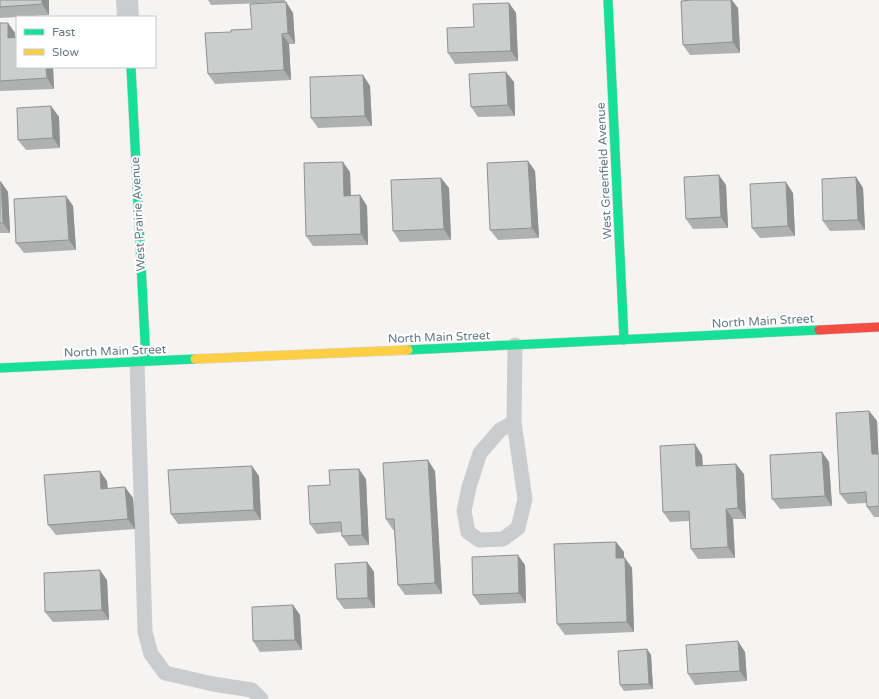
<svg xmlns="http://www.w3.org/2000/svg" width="879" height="699" font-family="'Varela Round',sans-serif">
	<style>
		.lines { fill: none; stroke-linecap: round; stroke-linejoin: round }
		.fast-casing { stroke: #d0d2d2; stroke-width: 10 }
		.slow-casing { stroke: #d0d2d2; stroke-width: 10 }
		.jam-casing { stroke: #d0d2d2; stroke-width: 10 }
		.lane { stroke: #cacccd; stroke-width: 15 }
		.street { stroke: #cacccd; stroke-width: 22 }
		.fast { stroke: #16e098; stroke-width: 9 }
		.slow { stroke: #ffcf43; stroke-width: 9 }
		.jam { stroke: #f24e42; stroke-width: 9 }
		.wall { fill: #afb1b1 }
		.shaded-wall { fill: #8f9090 }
		.building { fill: #cccece; stroke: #8f9090 }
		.labels { text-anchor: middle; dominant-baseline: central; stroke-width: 4; stroke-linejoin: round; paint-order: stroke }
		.street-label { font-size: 12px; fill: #647a84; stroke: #fff }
	</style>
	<rect width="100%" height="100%" fill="#f5f4f3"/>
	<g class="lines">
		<defs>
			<path id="fast" d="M608 0 624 340
				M131 67 146 361
				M408 350 819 330
				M0 368 195 359"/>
			<path id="slow" d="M195 359 408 350"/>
			<path id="jam" d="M819 330 879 327"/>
		</defs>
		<use href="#fast" class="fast-casing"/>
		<use href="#slow" class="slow-casing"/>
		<use href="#jam" class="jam-casing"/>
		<path class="lane" d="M137 362 145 632 151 654 165 673 213 684 252 690 261 699
			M514 422 500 430 480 453 469 487 464 511 468 532 479 540 503 539 518 528 525 499 514 422 515 345"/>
		<path class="street" d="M127 0 128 17"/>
		<use href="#fast" class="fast"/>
		<use href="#slow" class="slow"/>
		<use href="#jam" class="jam"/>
	</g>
	<path class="wall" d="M0 0H49V15L0 18Z
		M208 0H285V2L211 5Z
		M286 2 293 13 295 44H289L291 80 215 84 208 74 252 29Z
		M509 3 516 13 518 61 455 64 448 53 474 27Z
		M738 8 740 53 690 55 683 45Z
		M0 23H8L15 33 17 67H53L54 89 0 91Z
		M363 75 370 86 372 126 318 128 311 118Z
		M514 82 515 116 478 117 471 107Z
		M51 106 59 117 60 148 26 150 18 140Z
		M528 161 535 171 539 238 498 240 490 230Z
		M350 172 351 196 360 195 367 206 368 245 313 246 306 236Z
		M856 177 863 188 865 230 830 231 823 221Z
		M441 178 449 188 451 240 400 242 393 231Z
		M0 182H1L8 192 10 233H0Z
		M726 185 728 228 693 229 686 219Z
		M793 193 795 236 760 238 752 228Z
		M66 196 73 206 76 250 24 253 16 243Z
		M869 411 877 421 878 454H879V517H874L867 507V503L848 504 840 494Z
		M822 452 829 462 832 506 780 509 772 499Z
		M702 455 703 466 744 474 746 519H733L735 558 698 559 691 549 689 521 670 522 663 512Z
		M435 471 442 594 405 595 398 585 394 530H393L386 519Z
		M259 476 261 520 178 524 171 514Z
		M366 479 369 545 349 546 342 536V532L317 534 310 524 330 485Z
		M107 481 108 489 125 487 133 498 135 529 56 535 48 525Z
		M616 542 624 552V558L632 568 634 632 565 635 557 624Z
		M367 562 374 572 375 608 344 609 337 599Z
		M525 565 526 603 480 605 473 595Z
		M107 580 109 620 53 622 45 612Z
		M293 605 300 615 302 650 260 652 253 641Z
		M647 649 651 655 653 689 624 691 620 685Z
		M745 652 747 681 695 685 688 674Z"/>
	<path class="shaded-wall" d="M42 0H49V15L42 4Z
		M731 0H732L738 8 740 53 733 42Z
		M286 2 293 13 295 44 288 33Z
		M509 3 516 13 518 61 511 51Z
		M8 23 15 33V48L8 38Z
		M282 34 289 44 291 80 284 70Z
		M46 67H53L54 89 47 78Z
		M506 72 514 82 515 116 508 105Z
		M363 75 370 86 372 126 365 116Z
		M51 106 59 117 60 148 53 138Z
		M528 161 535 171 539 238 532 228Z
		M343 162 350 172 351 206 344 196Z
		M719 175 726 185 728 228 721 217Z
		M856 177 863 188 865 230 858 220Z
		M441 178 449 188 451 240 444 229Z
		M1 182 8 192 10 233 3 223Z
		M786 182 793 193 795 236 788 226Z
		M360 195 367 206 368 245 361 234Z
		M66 196 73 206 76 250 69 240Z
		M869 411 877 421 879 464 872 454Z
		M695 444 702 455 703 476 696 466Z
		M822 452 829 462 832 506 825 496Z
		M428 460 435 471 442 594 435 583Z
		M736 464 744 474 746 519 738 508Z
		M252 466 259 476 261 520 254 510Z
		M359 469 366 479 369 545 362 535Z
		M100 471 107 481 108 500 101 489Z
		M125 487 133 498 135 529 128 519Z
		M726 509 733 519 735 558 728 547Z
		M616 542 624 552V568L616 558Z
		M518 555 525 565 526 603 519 593Z
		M625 558 632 568 634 632 627 622Z
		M367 562 374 572 375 608 368 598Z
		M100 570 107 580 109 620 102 610Z
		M293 605 300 615 302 650 295 640Z
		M738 641 745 652 747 681 740 671Z
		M647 649 651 655 653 689 649 684Z"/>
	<path class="building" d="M0 0H42V4L0 7Z
		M692 0H731L733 42 683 45 681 1Z
		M286 2 288 33 282 34 284 70 208 74 205 33 231 32V30L252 29 250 4Z
		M509 3 511 51 448 53 447 28 474 27 473 4Z
		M0 23H8V38L17 37V67H46L47 78 0 81Z
		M506 72 508 105 471 107 469 74Z
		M363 75 365 116 311 118 310 77Z
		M51 106 53 138 18 140 17 108Z
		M528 161 532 228 490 230 487 163Z
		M343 162 344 196 360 195 361 234 306 236 304 163Z
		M719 175 721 217 686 219 684 177Z
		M856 177 858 220 823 221 822 179Z
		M441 178 444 229 393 231 391 180Z
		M0 182H1L3 223H0Z
		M786 182 788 226 752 228 750 184Z
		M66 196 69 240 16 243 14 199Z
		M869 411 872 454H879V506L867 507 866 492 840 494 836 413Z
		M695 444 696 466 736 464 738 508 726 509 728 547 691 549 689 511 663 512 660 446Z
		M822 452 825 496 772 499 770 455Z
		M428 460 435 583 398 585 394 519H386L383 463Z
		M252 466 254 510 171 514 168 470Z
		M359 469 362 535 342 536 341 522 310 524 308 486 330 485 329 470Z
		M100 471 101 489 125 487 128 519 48 525 44 475Z
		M616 542V558H625L627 622 557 624 554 544Z
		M518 555 519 593 473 595 472 557Z
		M367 562 368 598 337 599 335 564Z
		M100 570 102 610 45 612 44 573Z
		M293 605 295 640 253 641 252 607Z
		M738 641 740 671 688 674 686 645Z
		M647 649 649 684 620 685 618 651Z"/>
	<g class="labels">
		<g class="street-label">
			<text transform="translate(604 171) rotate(-93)">West Greenfield Avenue</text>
			<text transform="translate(138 214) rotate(-93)">West Prairie Avenue</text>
			<text transform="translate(763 321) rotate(-3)">North Main Street</text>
			<text transform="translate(439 337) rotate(-2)">North Main Street</text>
			<text transform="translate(115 351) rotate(-2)">North Main Street</text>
		</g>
	</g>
	<rect x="16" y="16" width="140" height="52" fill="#ffffff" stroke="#c1cace"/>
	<rect x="24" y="29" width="20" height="6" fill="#16e098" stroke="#c1cace"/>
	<text x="52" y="36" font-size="12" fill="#647a84">Fast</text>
	<rect x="24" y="49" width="20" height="6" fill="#ffcf43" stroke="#c1cace"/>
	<text x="52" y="56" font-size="12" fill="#647a84">Slow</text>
</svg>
